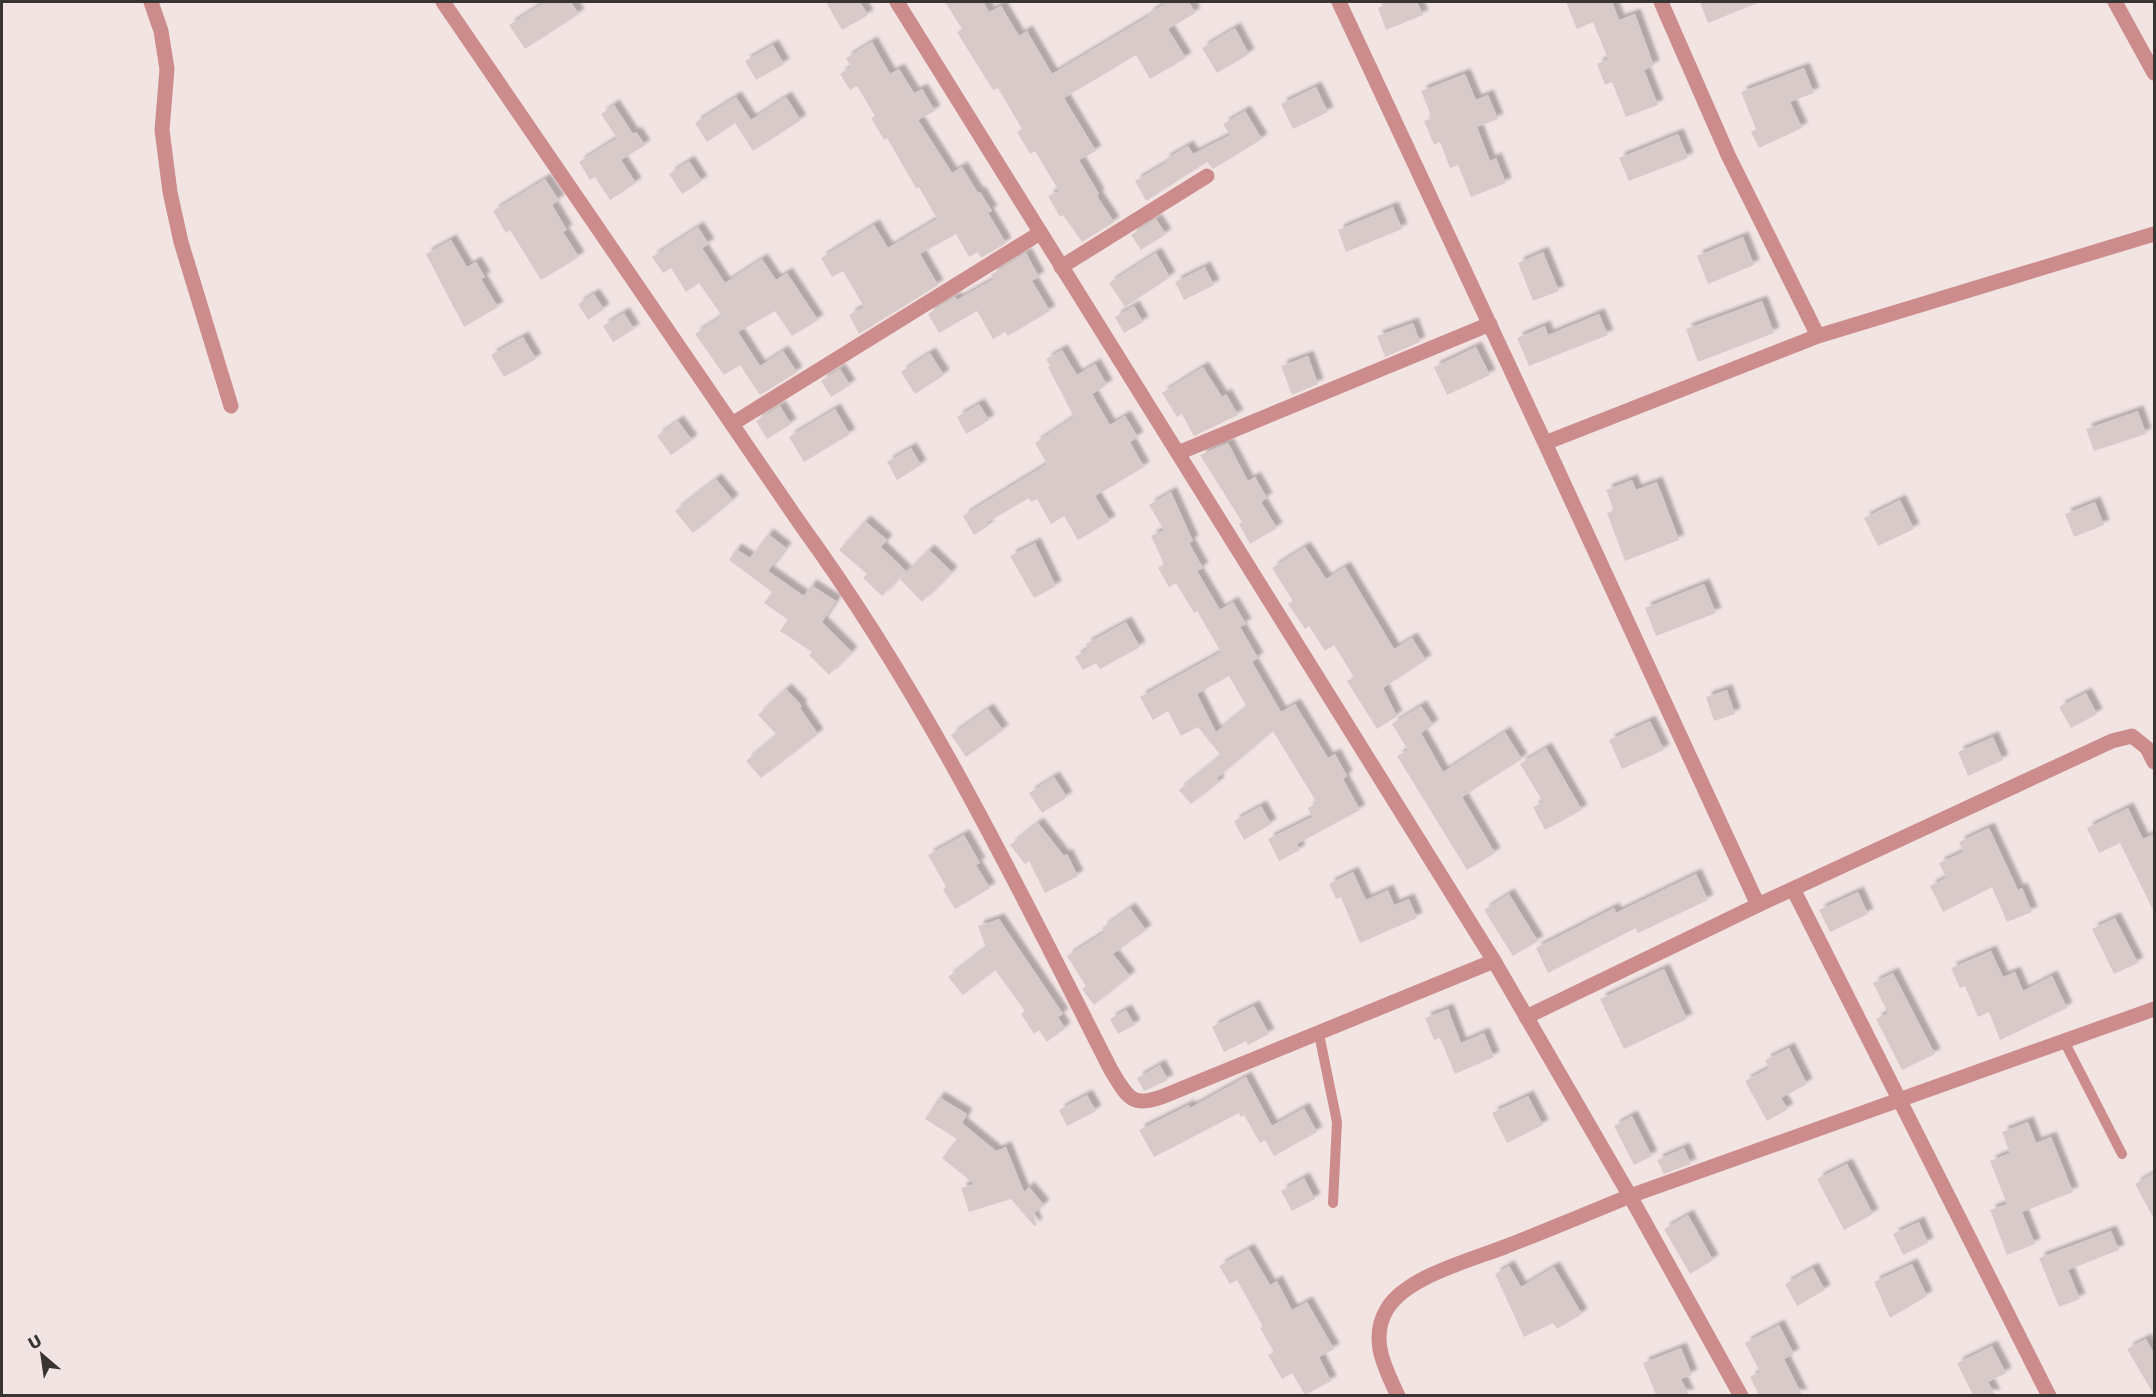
<svg xmlns="http://www.w3.org/2000/svg" width="2156" height="1397" font-family="'DejaVu Sans',sans-serif">
	<style>
		.building { fill: #d9caca; fill-rule: evenodd; filter: url(#shadow) }
		.lines { fill: none; stroke-linecap: round; stroke-linejoin: round }
		.service { stroke: #cd8c8c; stroke-width: 10 }
		.minor { stroke: #cd8c8c; stroke-width: 15 }
		.tertiary { stroke: #cd8c8c; stroke-width: 15 }
	</style>
	<defs>
		<filter id="shadow"><feDropShadow dx="5.5" dy="-5.5" stdDeviation="1.5" flood-color="#0004"/></filter>
	</defs>
	<rect width="100%" height="100%" fill="#f3e4e4"/>
	<path class="building" d="M545 2H571L579 14 525 49 509 25Z
		M826 2H860L868 15 842 30Z
		M945 2H983L989 12 1001 6 1019 36 1027 31 1052 74 1149 16 1148 14 1168 2H1189L1195 13 1168 29 1186 58 1150 79 1136 55 1064 98 1096 151 1079 160 1099 194 1097 196 1114 222 1082 242 1063 215 1060 217 1048 196 1059 191 1035 151 1030 154 1017 132 1022 129 998 88 993 90 968 50 957 32 962 29Z
		M1381 2H1417L1423 15 1386 30 1378 8 1383 6Z
		M1566 2H1612L1619 20 1635 14 1654 66 1644 70 1658 105 1626 117 1612 82 1605 85 1597 64 1608 59 1593 22 1577 29Z
		M1700 2H1760L1708 23Z
		M1235 28 1249 54 1217 73 1202 48Z
		M872 42 890 74 899 69 914 93 922 89 935 111 918 120 952 173 962 167 978 193 980 192 992 211 988 213 1006 243 981 258 978 252 969 257 956 234 920 254 938 285 859 334 849 315 864 307 843 271 832 277 821 258 874 225 888 248 937 219 919 187 916 188 887 138 884 140 871 118 875 116 857 86 850 90 840 74 851 67 846 58Z
		M773 45 784 64 756 80 745 61Z
		M1804 68 1814 93 1790 102 1802 128 1759 148 1751 132 1756 129 1741 92Z
		M1465 74 1476 100 1488 95 1498 119 1477 127 1490 161 1496 158 1506 183 1471 197 1458 165 1450 168 1440 142 1434 145 1424 121 1432 118 1421 91Z
		M1316 87 1328 112 1293 129 1281 104Z
		M736 97 751 120 786 97 801 120 753 151 735 123 707 142 695 123Z
		M614 105 633 134 636 132 645 145 621 160 636 183 610 200 595 177 590 180 579 162 617 138 601 114Z
		M1245 111 1262 139 1213 169 1207 162 1146 201 1135 181 1166 163 1164 160 1188 146 1193 154 1230 135 1223 124Z
		M1678 134 1688 158 1629 181 1619 158Z
		M689 161 702 181 682 194 669 174Z
		M545 179 559 200 552 205 567 230 563 232 579 257 541 280 510 230 506 233 493 211Z
		M1393 207 1402 229 1346 252 1338 230Z
		M1156 219 1166 234 1141 250 1131 235Z
		M698 227 709 244 702 248 725 283 762 259 776 280 787 273 818 320 792 336 775 311 738 332 760 366 783 351 797 372 760 395 740 365 724 375 695 334 722 316 699 283 686 292 671 268 663 273 652 257Z
		M1743 237 1754 265 1708 284 1697 256Z
		M451 240 467 267 476 262 485 277 481 279 498 307 464 327 426 254Z
		M1543 252 1559 291 1533 301 1518 263Z
		M1026 253 1039 277 1032 281 1050 311 1008 336 1005 332 993 339 977 311 939 333 928 314 955 297 957 300 994 279 991 275Z
		M1156 253 1170 277 1125 307 1109 283Z
		M1205 267 1214 285 1184 300 1175 282Z
		M594 294 604 309 588 320 578 304Z
		M1762 301 1774 333 1698 362 1686 329Z
		M1134 306 1143 322 1124 333 1115 317Z
		M624 313 634 329 613 342 603 326Z
		M1599 314 1608 335 1529 366 1517 338 1545 326 1548 335Z
		M1413 323 1420 342 1385 357 1377 336Z
		M523 337 536 359 504 377 491 355Z
		M1476 347 1490 375 1447 395 1434 367Z
		M1062 350 1077 375 1095 364 1107 385 1092 394 1110 425 1125 416 1138 437 1130 442 1144 467 1095 496 1110 521 1078 540 1064 516 1051 524 1037 499 1031 502 1029 498 986 523 988 526 974 535 963 516 1047 464 1035 443 1074 417 1048 367 1050 366 1046 359Z
		M930 353 944 375 915 394 901 372Z
		M1308 356 1318 384 1292 395 1281 366Z
		M1203 367 1222 397 1226 394 1238 415 1194 436 1182 414 1177 417 1162 393Z
		M840 369 850 385 831 397 821 381Z
		M979 404 989 420 966 434 957 417Z
		M780 406 791 424 767 439 756 421Z
		M835 409 850 434 804 462 789 437Z
		M2138 411 2146 434 2094 451 2086 429Z
		M678 421 692 440 671 455 657 436Z
		M1228 443 1248 481 1255 477 1267 498 1261 502 1277 528 1250 544 1239 524 1242 522 1200 455Z
		M911 448 921 465 897 480 887 462Z
		M716 479 733 500 693 533 675 511Z
		M1632 480 1636 490 1657 482 1679 540 1625 561 1607 513 1614 510 1606 490Z
		M1171 492 1193 541 1189 543 1203 568 1197 571 1220 610 1233 602 1246 624 1240 627 1258 658 1252 662 1281 712 1295 704 1328 758 1335 754 1347 776 1343 779 1360 810 1297 844 1300 850 1279 861 1268 839 1312 817 1308 808 1317 803 1273 731 1217 778 1219 782 1191 804 1179 790 1221 756 1198 727 1181 736 1168 711 1153 720 1140 697 1221 652 1197 611 1194 613 1176 583 1169 587 1158 568 1164 564 1151 536 1164 530 1149 505ZM1229 676 1247 707 1216 732 1197 694Z
		M1900 500 1914 529 1878 546 1864 518Z
		M2095 502 2104 525 2074 537 2065 514Z
		M865 521 887 540 881 547 906 571 882 596 863 578 867 574 839 550Z
		M768 534 786 548 768 571 804 596 811 585 836 601 822 622 852 652 829 675 809 655 812 652 780 631 788 620 764 603 772 592 729 560 736 549 750 558Z
		M1035 543 1056 586 1034 598 1010 556Z
		M1305 547 1326 579 1345 567 1394 649 1412 638 1426 660 1383 688 1397 716 1377 729 1347 681 1354 677 1334 645 1325 651 1309 626 1305 629 1288 604 1293 601 1272 568Z
		M929 550 952 572 922 602 900 579Z
		M1704 584 1716 613 1656 636 1645 608Z
		M1126 622 1140 647 1100 669 1096 663 1083 670 1075 657 1088 649 1086 644Z
		M786 689 802 706 800 708 818 734 761 778 746 761 777 735 758 715Z
		M1727 690 1735 714 1714 721 1706 697Z
		M2086 693 2097 714 2071 728 2059 707Z
		M1421 706 1433 725 1421 733 1443 772 1505 732 1522 759 1462 797 1495 853 1467 870 1397 756 1408 750 1392 724Z
		M988 709 1003 730 966 757 951 735Z
		M1650 721 1664 750 1622 769 1609 740Z
		M1993 737 2003 760 1968 776 1958 752Z
		M1546 748 1582 810 1545 830 1533 807 1543 802 1520 764Z
		M1054 777 1067 797 1042 813 1029 793Z
		M1261 806 1271 824 1244 840 1234 821Z
		M2128 808 2143 839 2154 834V912L2120 843 2099 853 2087 828Z
		M1038 823 1064 856 1067 854 1078 876 1045 893 1029 861 1025 864 1010 845Z
		M1989 828 2018 890 2022 888 2032 912 2007 922 1992 887 1943 912 1930 886 1946 878 1939 863 1963 852 1959 842Z
		M964 835 980 863 976 865 990 888 955 909 943 889 946 887 928 855Z
		M1353 872 1366 900 1388 890 1394 905 1409 899 1417 918 1360 943 1341 897 1336 899 1329 884Z
		M1696 874 1708 900 1638 933 1636 928 1548 973 1536 948 1614 908 1616 913Z
		M1858 892 1868 914 1830 932 1819 910Z
		M1509 894 1538 941 1513 956 1484 910Z
		M1130 908 1146 930 1113 954 1130 976 1094 1005 1082 989 1086 986 1067 956 1105 932 1102 928Z
		M2115 918 2138 963 2114 974 2092 929Z
		M999 919 1063 1014 1058 1017 1065 1028 1047 1042 1039 1030 1034 1034 1021 1014 1025 1011 995 970 963 995 948 977 986 948 978 926Z
		M1991 951 2003 977 2015 972 2023 991 2052 976 2067 1008 2000 1040 1989 1012 1978 1017 1965 986 1960 988 1951 968Z
		M1664 969 1687 1019 1624 1049 1600 999Z
		M1893 973 1935 1054 1902 1070 1876 1019 1888 1013 1873 983Z
		M1254 1006 1269 1034 1248 1045 1246 1041 1224 1052 1212 1027Z
		M1448 1009 1461 1043 1484 1033 1494 1057 1455 1074 1440 1038 1434 1040 1425 1018Z
		M1126 1010 1135 1025 1118 1034 1110 1019Z
		M1789 1048 1807 1084 1781 1098 1788 1109 1767 1121 1745 1081 1769 1068 1765 1060Z
		M1160 1065 1168 1080 1144 1091 1137 1078Z
		M1246 1077 1272 1126 1304 1108 1317 1132 1274 1156 1265 1140 1260 1143 1244 1115 1241 1117 1239 1113 1154 1157 1139 1130 1189 1105 1190 1108Z
		M1087 1095 1096 1111 1067 1126 1059 1110Z
		M1528 1096 1543 1125 1507 1143 1492 1113Z
		M939 1097 967 1114 962 1123 996 1151 1006 1147 1024 1192 1029 1187 1044 1205 1033 1214 1037 1225 1034 1226 1011 1199 969 1212 961 1188 974 1184 942 1158 957 1139 925 1119Z
		M1632 1116 1652 1156 1634 1165 1614 1126Z
		M2028 1122 2036 1143 2051 1137 2073 1192 2022 1212 2035 1244 2007 1255 1990 1210 2007 1204 1990 1161 2010 1153 2002 1132Z
		M1684 1148 1691 1164 1664 1174 1657 1160Z
		M1847 1164 1873 1214 1844 1230 1817 1179Z
		M2154 1173V1219L2135 1184Z
		M1304 1178 1315 1199 1292 1211 1281 1191Z
		M1688 1215 1713 1260 1690 1274 1664 1229Z
		M1919 1222 1928 1243 1903 1255 1893 1234Z
		M2111 1231 2119 1250 2068 1270 2080 1299 2059 1307 2039 1258Z
		M1249 1249 1270 1285 1277 1281 1292 1310 1307 1302 1334 1349 1319 1357 1331 1381 1305 1395 1292 1373 1282 1379 1268 1355 1274 1352 1260 1328 1263 1327 1237 1280 1230 1284 1219 1266Z
		M1912 1264 1927 1296 1890 1318 1874 1282Z
		M1509 1266 1521 1287 1554 1267 1582 1314 1557 1329 1553 1323 1524 1337 1495 1274Z
		M1813 1268 1825 1290 1797 1306 1785 1284Z
		M1779 1325 1794 1354 1784 1359 1802 1395H1759L1750 1377 1760 1372 1745 1343Z
		M2146 1339 2154 1354V1395L2127 1349Z
		M1992 1346 2006 1373 1988 1382 1995 1395H1973L1957 1363Z
		M1681 1348 1692 1375 1681 1379 1689 1395H1656L1643 1363Z"/>
	<g class="lines">
		<path class="service" d="M1319 1034 1337 1122 1333 1203
			M2064 1041 2122 1154"/>
		<path class="minor" d="M151 2 161 31 167 69 162 130 170 192 181 242 231 406
			M443 2 801 525C925 695 1016 883 1111 1070 1127 1096 1131 1109 1164 1096L1494 961
			M1339 2 1545 443 1818 336 2154 234
			M1661 2 1728 155 1818 336
			M2115 2 2154 73
			M1061 267 1207 176
			M732 424 1040 233
			M1545 443 1758 905
			M1178 453 1490 324
			M1793 889 2049 1396
			M1526 1017 1758 905 2112 741 2132 736 2147 748 2154 762
			M1398 1396C1385 1368 1369 1339 1387 1309 1407 1276 1472 1260 1507 1246 1548 1230 1589 1213 1630 1196L1741 1396"/>
		<path class="tertiary" d="M897 2 1494 961 1630 1196 2154 1009"/>
	</g>
	<rect width="2156" height="1397" fill="none" stroke="#393434" stroke-width="6"/>
	<g transform="translate(42 1355) rotate(331)" stroke="#f3e4e4" stroke-width="4.5" paint-order="stroke">
	<path d="M0-4.5L10 22L0 15L-10 22Z" fill="#393434"/>
	<text y="-9" font-size="16" font-weight="bold" text-anchor="middle" fill="#393434">U</text>
	</g>
</svg>
